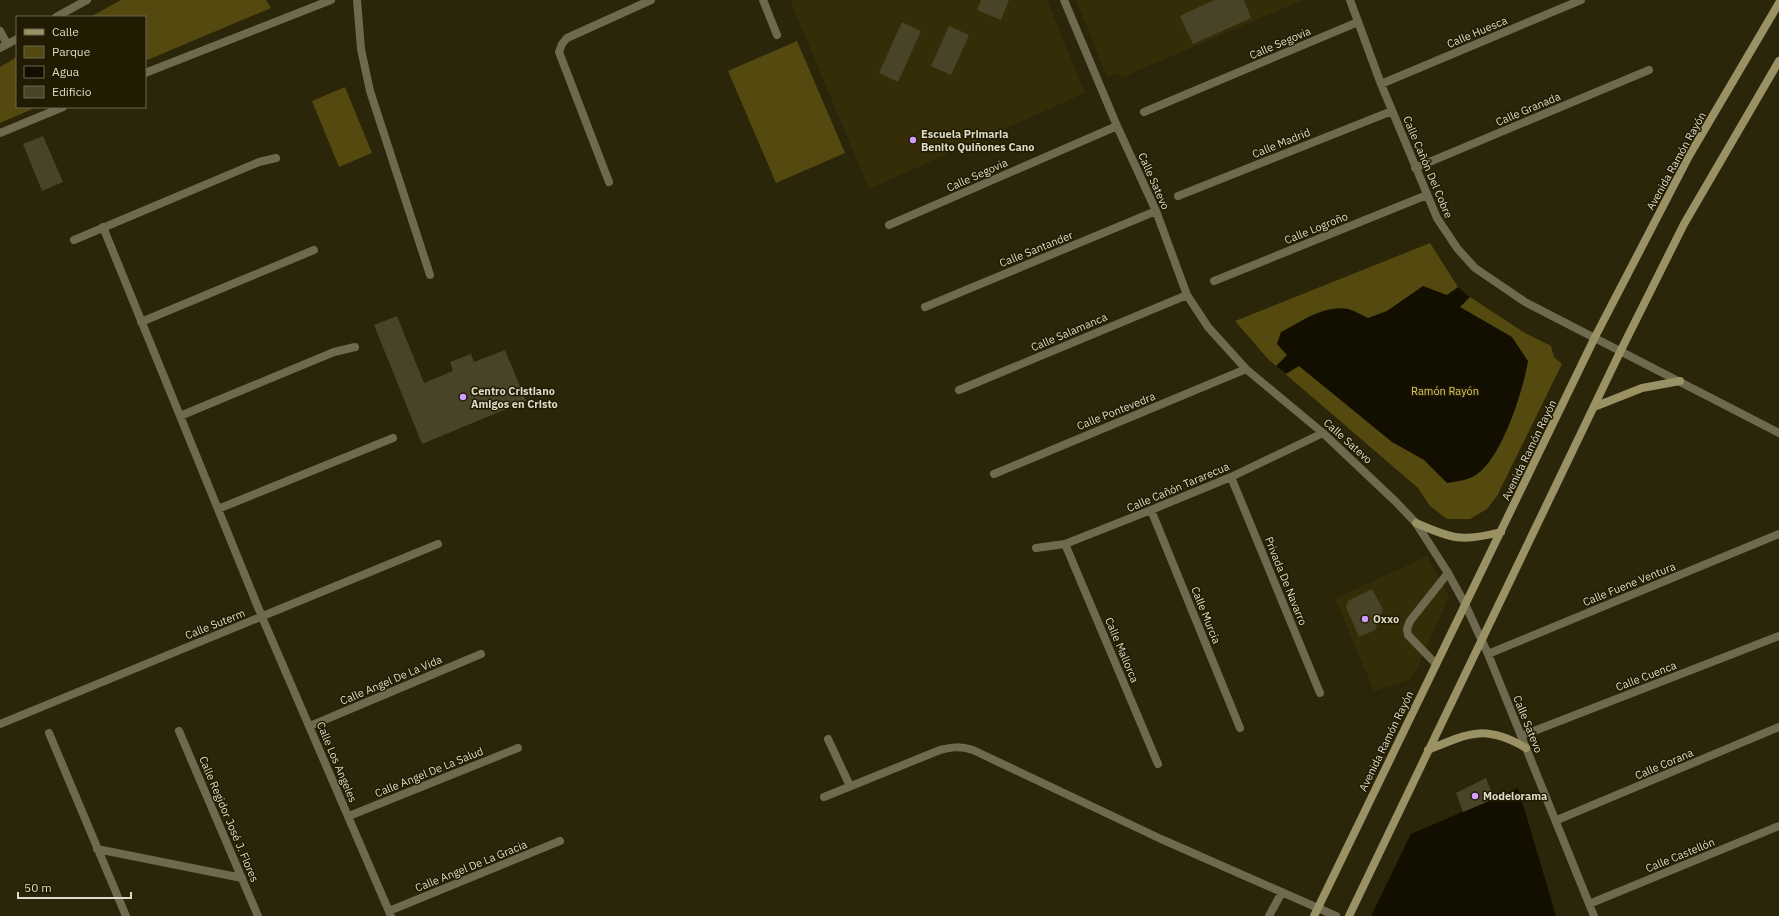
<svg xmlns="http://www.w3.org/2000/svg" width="1779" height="916" font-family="'IBM Plex Sans',sans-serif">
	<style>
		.built { fill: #342d08 }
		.green { fill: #54490f }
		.water { fill: #120e00 }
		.building { fill: #494428 }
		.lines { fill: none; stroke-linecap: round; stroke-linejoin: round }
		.lane { stroke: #6f6a4f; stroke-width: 8 }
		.street { stroke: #6f6a4f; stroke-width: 8 }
		.secondary { stroke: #9a9165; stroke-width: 8 }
		.poi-dot { fill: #d19dfe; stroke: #211b02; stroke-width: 1.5 }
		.labels { text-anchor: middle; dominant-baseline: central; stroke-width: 3; stroke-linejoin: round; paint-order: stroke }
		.street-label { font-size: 11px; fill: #dddaca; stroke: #211b02 }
		.poi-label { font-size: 11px; font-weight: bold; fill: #dddaca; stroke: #211b02; text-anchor: start }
		.park-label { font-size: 11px; fill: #dbc766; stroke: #211b02 }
	</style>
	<rect width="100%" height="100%" fill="#2b2509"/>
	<path class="built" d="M790 0H1047L1085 93 869 189Z
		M1076 0H1303L1121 78 1119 73 1107 77Z
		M1427 556 1449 597 1416 671 1408 680 1374 691 1335 599Z"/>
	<path class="green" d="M121 0H266L271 8 145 61V17H90Z
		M797 41 845 153 776 183 728 71Z
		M17 57V107H37L0 123V67Z
		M345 87 372 153 339 167 312 101Z
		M1430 243 1458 287 1470 297 1525 333 1551 346 1554 357 1562 364 1497 496 1487 509 1470 519H1447L1430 506 1418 488 1268 359 1235 321Z"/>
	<path class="water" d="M1423 286 1447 295 1458 287 1470 297 1460 307 1512 337 1528 361C1523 391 1504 450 1481 471 1471 480 1460 481 1447 483L1424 460 1392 442 1299 366 1286 374 1276 366 1287 355 1277 344 1281 332C1300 322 1325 304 1348 309 1355 311 1362 315 1368 318L1387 311Z
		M1518 788 1556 916H1371L1411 834Z"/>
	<path class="building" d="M981 0H1009L1001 20 977 10Z
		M1214 0H1244L1251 18 1193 44 1180 16Z
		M902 22 921 31 898 82 879 73Z
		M949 26 969 35 951 75 931 66Z
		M43 136 63 182 42 191 23 144Z
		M397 316 424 383 453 371 450 362 471 354 474 362 505 350 526 401 422 444 374 325Z
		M1372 589 1383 609 1375 630 1359 637 1346 607 1348 601Z
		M1486 778 1494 799 1463 812 1456 793Z"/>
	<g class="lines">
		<path class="lane" d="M357 0 361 49 370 91 430 275
			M763 0 777 35
			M145 73 331 0
			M0 133 63 107
			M609 182 559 52 562 44 567 38 651 0
			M1436 664 1408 635 1407 629 1410 621 1448 573"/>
		<path class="street" d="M1064 0 1117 126 1156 211 1187 295 1208 327 1246 369 1323 433 1395 501 1416 523 1448 573 1465 604 1488 654 1594 916
			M1350 0 1381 84 1437 218 1457 248 1475 268 1525 302 1779 433
			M56 17 87 0
			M0 31 7 44
			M0 48 17 39
			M1381 84 1581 0
			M1144 112 1358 22
			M1415 168 1649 70
			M1178 196 1392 111
			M889 225 1117 126
			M103 227 262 617 391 916
			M74 240 259 162 276 158
			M1214 281 1427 195
			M925 307 1156 211
			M141 322 314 250
			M959 390 1187 295
			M180 416 334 352 355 347
			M994 474 1246 369
			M1231 477 1320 693
			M218 509 393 438
			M1151 510 1240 728
			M1065 544 1158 764
			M1036 548 1065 544 1151 510 1231 477 1323 433
			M1488 654 1779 534
			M0 724 438 544
			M310 726 481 654
			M179 731 258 916
			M49 733 126 916
			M1521 736 1779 636
			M828 739 850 786
			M824 797 940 750C952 747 960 746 973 750L1161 839 1336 916
			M349 816 518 748
			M1557 820 1779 727
			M97 849 242 878
			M1589 904 1779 826
			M389 911 560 841
			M1269 916 1282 892"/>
		<path class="secondary" d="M1594 407 1642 388 1680 381
			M1416 523C1452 539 1462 542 1501 532
			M1428 750C1469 733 1485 724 1526 748
			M1314 916 1595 337 1689 156 1779 3
			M1349 916 1621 350 1684 224 1779 61"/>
	</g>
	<g class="poi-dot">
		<circle cx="913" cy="140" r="4"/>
		<circle cx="463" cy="397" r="4"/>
		<circle cx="1365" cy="619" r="4"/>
		<circle cx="1475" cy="796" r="4"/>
	</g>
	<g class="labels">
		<g class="street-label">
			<text transform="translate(1477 32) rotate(-23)">Calle Huesca</text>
			<text transform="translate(1280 43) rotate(-23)">Calle Segovia</text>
			<text transform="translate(1528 109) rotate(-23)">Calle Granada</text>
			<text transform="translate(1281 143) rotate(-22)">Calle Madrid</text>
			<text transform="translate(1676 161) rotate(-61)">Avenida Ramón Rayón</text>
			<text transform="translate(1428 167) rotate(67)">Calle Cañón Del Cobre</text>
			<text transform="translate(977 175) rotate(-24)">Calle Segovia</text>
			<text transform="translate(1154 181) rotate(66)">Calle Satevo</text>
			<text transform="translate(1316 228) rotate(-22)">Calle Logroño</text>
			<text transform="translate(1036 249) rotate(-22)">Calle Santander</text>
			<text transform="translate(1069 332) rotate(-23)">Calle Salamanca</text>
			<text transform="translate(1116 411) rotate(-22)">Calle Pontevedra</text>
			<text transform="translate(1348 441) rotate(42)">Calle Satevo</text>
			<text transform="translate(1529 450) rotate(-64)">Avenida Ramón Rayón</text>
			<text transform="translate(1178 487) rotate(-23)">Calle Cañón Tararecua</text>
			<text transform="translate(1286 581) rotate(68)">Privada De Navarro</text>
			<text transform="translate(1629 584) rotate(-22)">Calle Fuene Ventura</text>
			<text transform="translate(1206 615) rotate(68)">Calle Murcia</text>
			<text transform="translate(215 624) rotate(-22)">Calle Suterm</text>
			<text transform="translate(1122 650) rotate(67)">Calle Mallorca</text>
			<text transform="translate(1646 676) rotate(-21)">Calle Cuenca</text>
			<text transform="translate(391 680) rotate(-23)">Calle Angel De La Vida</text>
			<text transform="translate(1528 724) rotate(68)">Calle Satevo</text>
			<text transform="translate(1386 741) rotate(-64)">Avenida Ramón Rayón</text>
			<text transform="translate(337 762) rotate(67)">Calle Los Angeles</text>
			<text transform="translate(1664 764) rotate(-23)">Calle Corana</text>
			<text transform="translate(429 772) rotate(-22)">Calle Angel De La Salud</text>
			<text transform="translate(229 819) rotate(67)">Calle Regidor José J. Flores</text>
			<text transform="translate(1680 855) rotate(-22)">Calle Castellón</text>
			<text transform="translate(471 866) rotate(-22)">Calle Angel De La Gracia</text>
		</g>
		<g class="poi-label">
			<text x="921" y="134">Escuela Primaria<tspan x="921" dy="13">Benito Quiñones Cano</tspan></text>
			<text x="471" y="391">Centro Cristiano<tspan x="471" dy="13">Amigos en Cristo</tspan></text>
			<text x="1373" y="619">Oxxo</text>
			<text x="1483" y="796">Modelorama</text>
		</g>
		<g class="park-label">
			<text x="1445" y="391">Ramón Rayón</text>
		</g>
	</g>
	<rect x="16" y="16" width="130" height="92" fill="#211b02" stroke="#6c6752"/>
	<rect x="24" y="29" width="20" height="6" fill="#9a9165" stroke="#6c6752"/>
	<text x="52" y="36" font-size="12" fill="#dddaca">Calle</text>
	<rect x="24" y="46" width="20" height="12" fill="#54490f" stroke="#6c6752"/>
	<text x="52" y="56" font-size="12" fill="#dddaca">Parque</text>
	<rect x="24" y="66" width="20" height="12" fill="#120e00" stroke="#6c6752"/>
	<text x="52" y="76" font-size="12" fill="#dddaca">Agua</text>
	<rect x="24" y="86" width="20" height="12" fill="#494428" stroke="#6c6752"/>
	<text x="52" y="96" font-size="12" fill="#dddaca">Edificio</text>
	<path d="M18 892v6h113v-6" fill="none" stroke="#dddaca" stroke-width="2"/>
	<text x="24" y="892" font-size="12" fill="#dddaca" stroke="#211b02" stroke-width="3" paint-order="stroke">50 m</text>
</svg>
